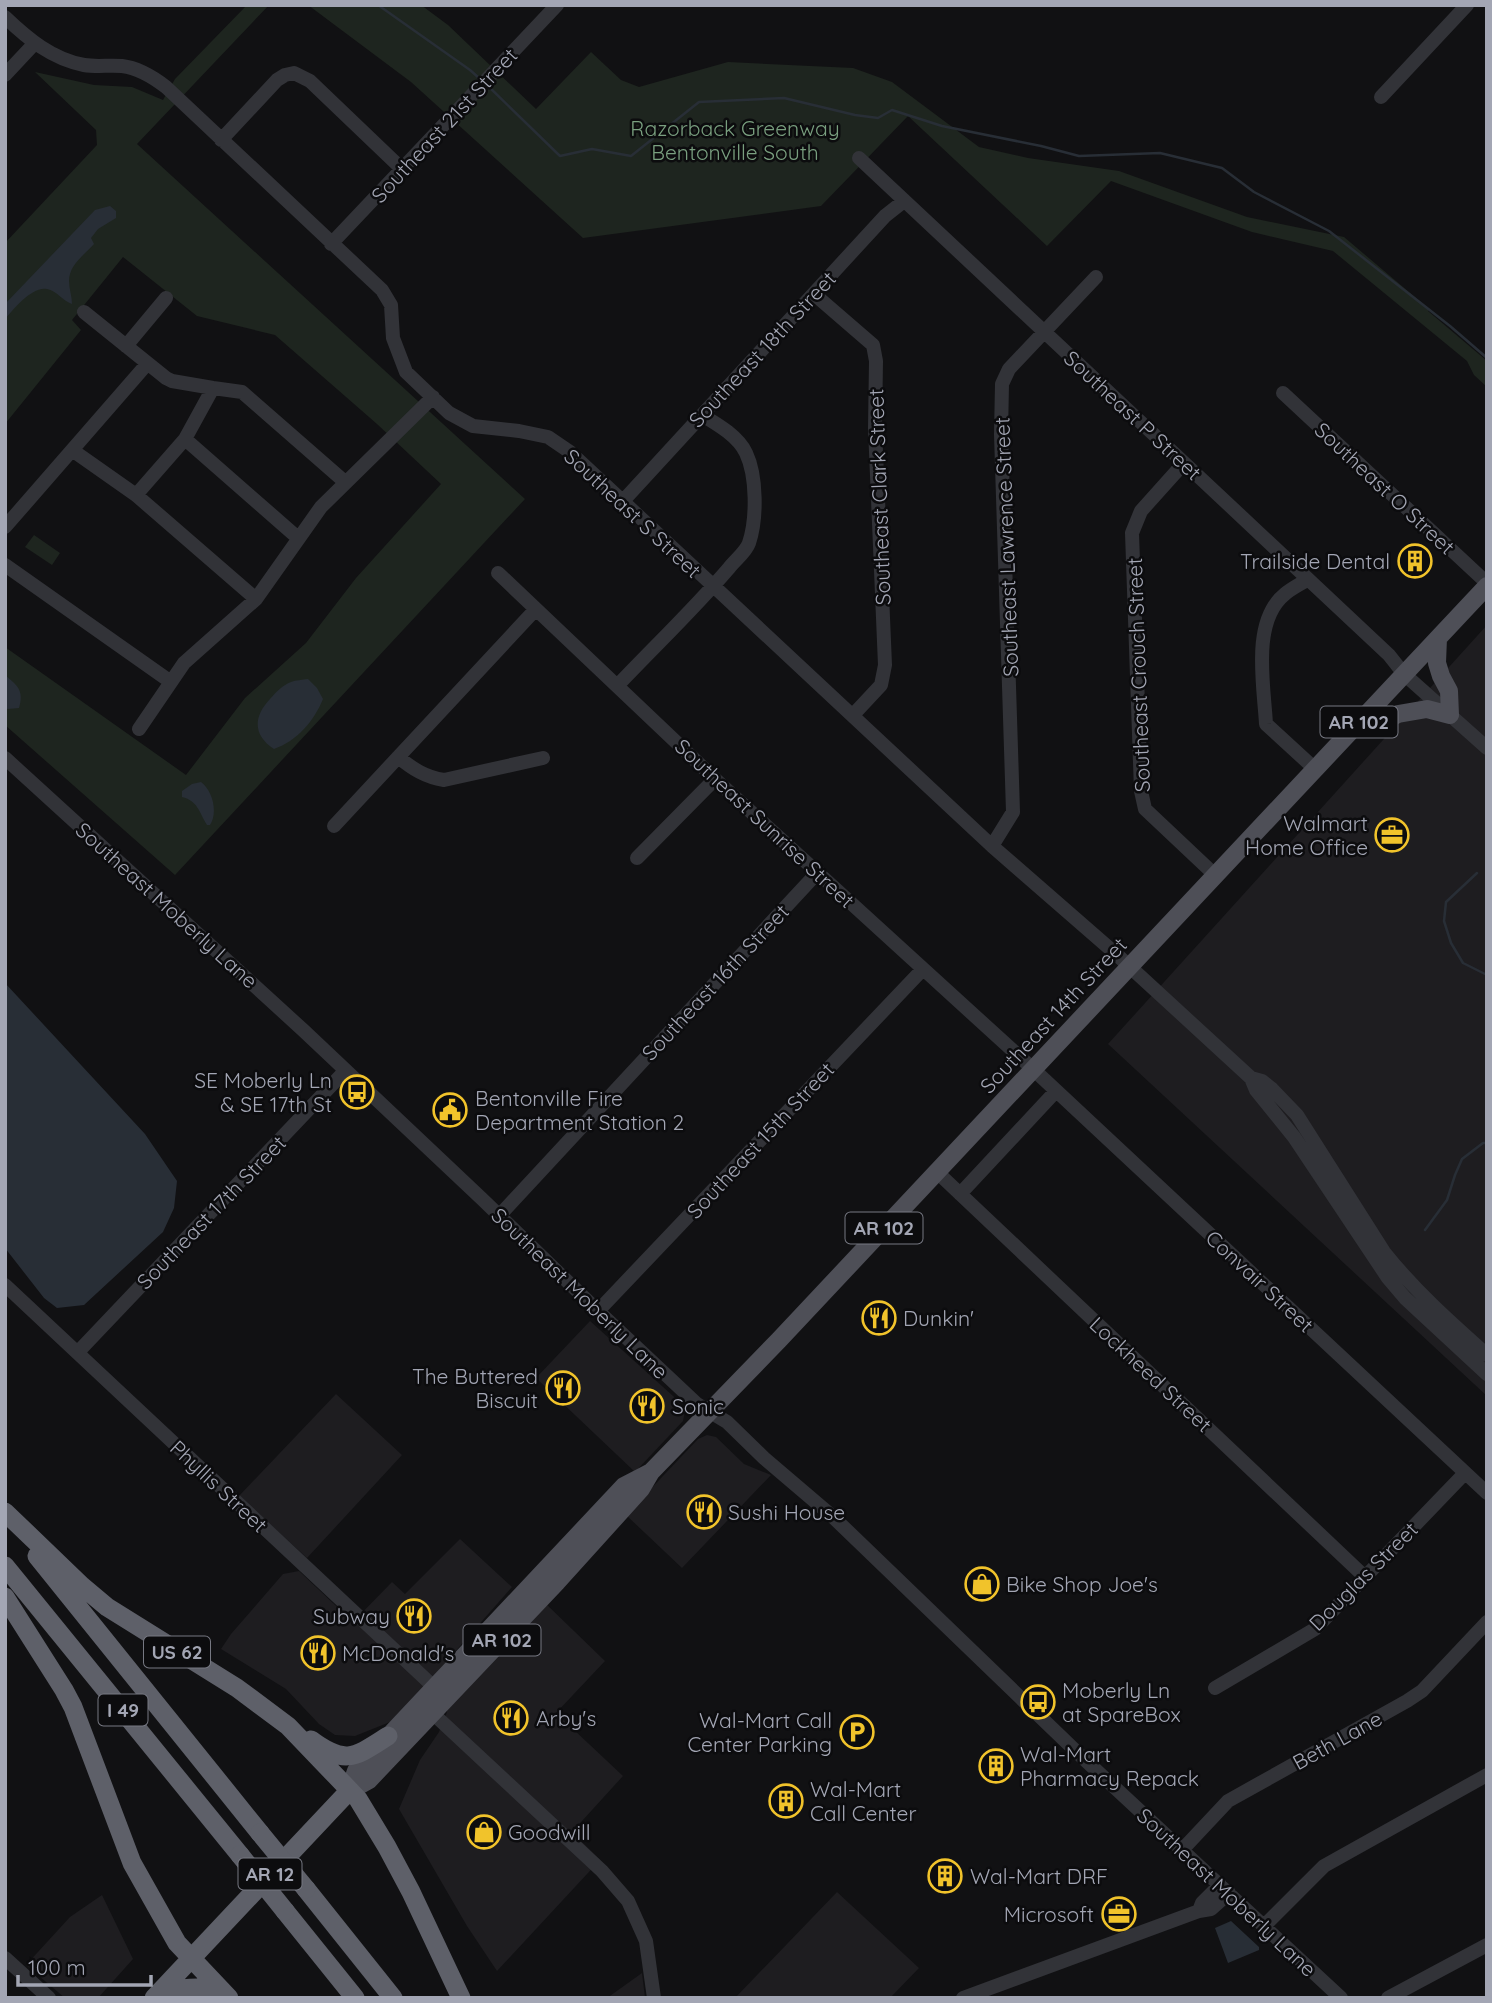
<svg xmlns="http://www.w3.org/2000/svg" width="1492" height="2003" font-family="Quicksand,sans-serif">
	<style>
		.built { fill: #1e1d20 }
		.green { fill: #1e251f }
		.water { fill: #282e36 }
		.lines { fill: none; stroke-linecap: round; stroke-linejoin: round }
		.stream { stroke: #282e36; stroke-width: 2.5 }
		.minor { stroke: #323338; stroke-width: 14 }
		.major { stroke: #4e4f57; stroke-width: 18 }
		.highway { stroke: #5e6069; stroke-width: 19 }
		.highway-bridge { stroke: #5e6069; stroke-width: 19 }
		.labels { text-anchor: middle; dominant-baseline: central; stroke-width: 5; stroke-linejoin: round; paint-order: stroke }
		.shield { fill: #0c0c0e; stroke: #767882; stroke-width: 2 }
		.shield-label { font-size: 19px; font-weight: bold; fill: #a3a6b4 }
		.street-label { font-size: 21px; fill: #a3a6b4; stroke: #0c0c0e }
		.park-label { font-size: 21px; fill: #799f7f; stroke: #0c0c0e }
		.poi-label { font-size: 21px; fill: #a3a6b4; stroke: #0c0c0e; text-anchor: start }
	</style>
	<rect width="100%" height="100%" fill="#111113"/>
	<path class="built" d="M1487 625V1396L1108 1044Z
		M590 1321 683 1405 685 1411 683 1421 635 1472 536 1378Z
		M336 1394 402 1455 307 1558 239 1496Z
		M707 1435 716 1437 744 1464 771 1475 682 1568 626 1515 698 1439Z
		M460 1539 512 1587 395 1720 355 1736 335 1735 319 1724 286 1689 221 1649 231 1634 283 1574 299 1571 353 1622 392 1582 405 1594Z
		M543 1601 605 1661 556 1713 623 1776 572 1832 600 1860 497 1971 467 1926 399 1809 420 1760 439 1732 447 1712V1704Z
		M837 1892 919 1968 890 1998H735Z
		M102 1895 133 1959 98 1998H65L26 1965 70 1917Z
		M642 1973 645 1998H607Z"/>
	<path class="green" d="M247 5H269L137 144 525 499 175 875 5 725V647L186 775 245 698 306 643 356 578 441 484 377 424 275 335 197 316 123 257 72 320 81 330 5 424V243L97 145 96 130 35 72 94 85 132 87 163 100 175 79Z
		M308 5H421L448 25 536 109 591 52 621 80 639 87 728 62 853 68 892 82 979 147 1028 158 1119 171 1247 217 1344 237 1429 309 1428 311 1487 361V387L1474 375 1467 361 1333 251 1252 232 1111 181 1047 246 908 116 821 206 583 238 411 82Z
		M34 535 60 553 52 565 25 547Z"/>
	<path class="water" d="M110 206 116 211V218L98 229 91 238 94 244C84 255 69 265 69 281 69 289 72 296 72 304 63 301 57 291 47 289 32 286 14 309 5 319V304L95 210Z
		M5 675C18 686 24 690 19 708L8 709 5 708Z
		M308 679 317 688 323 699C314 721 297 741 274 749 253 735 253 717 270 699 276 692 283 685 291 682 296 680 302 680 308 679Z
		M201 782C213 791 218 813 210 825H207C199 812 198 801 182 797V791L192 784Z
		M5 983 145 1134 177 1181 174 1208 163 1232 84 1305 57 1308 44 1298 5 1248Z
		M1231 1921 1259 1947V1950L1228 1963 1215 1928Z"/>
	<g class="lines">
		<path class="stream" d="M378 5 470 70 479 78
			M487 85 560 156 592 149 631 156 699 102 784 98 855 115 878 118 892 110 942 126 1041 146 1079 156 1160 153 1222 168 1254 192 1329 231 1450 326 1487 358
			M1477 873 1446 902 1444 921 1451 943 1463 963 1487 975
			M1425 1230 1447 1200 1455 1175 1462 1159 1483 1143H1487"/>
		<path class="minor" d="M5 17C28 39 52 59 84 65 96 67 109 65 122 66 139 68 153 77 166 87L382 290 391 305 393 338 406 372 449 413 473 426 519 431 548 437 570 452 992 846 1116 954 1251 1078 1262 1081 1272 1089 1297 1115 1384 1252C1415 1291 1450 1322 1487 1355
			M5 75 34 44
			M1381 97 1467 5
			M221 140 277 80 285 75 294 73 310 81 402 169
			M859 158 1389 655 1404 674 1487 748
			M331 244 557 5
			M814 294 873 345 876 361 875 428 885 665 881 685 853 715
			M84 312 166 378 172 381 213 388 242 392 345 482
			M126 346 166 298
			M1283 393 1487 583
			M185 439 298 538
			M72 450 136 495 256 599
			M1184 463 1141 511 1132 533 1141 791 1145 809 1215 875
			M136 495 185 439 213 388
			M623 501 885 216 904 201
			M5 527 147 364
			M5 565 171 682
			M498 573 715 779 1033 1069 1487 1493
			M1308 579C1301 584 1292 588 1285 594 1251 621 1264 686 1266 724L1315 769
			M618 685C655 646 694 609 729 568 735 560 746 552 749 543 757 519 757 476 746 453 738 436 717 424 702 415
			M139 729 184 663 256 599 321 507 433 397
			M398 757C413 769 425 777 444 780L543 758
			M5 758 303 1030 481 1198 598 1311 697 1404 727 1422 764 1458 832 1516 1083 1758 1341 1998
			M334 826 536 609
			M992 846 1013 812 1001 434 1002 384 1009 369 1096 277
			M637 858 715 779
			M1251 1078 1256 1090 1294 1137 1388 1278 1405 1298 1487 1374
			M937 1172 1365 1577
			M960 1194 1056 1091
			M499 1216 818 872
			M5 1285 434 1687
			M598 1311 923 969
			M78 1352 345 1071
			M1215 1688 1315 1629 1465 1473
			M427 1708 602 1871 628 1901 646 1941 654 1998
			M1182 1850 1228 1801 1407 1701 1422 1691 1487 1622
			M1199 1911 1202 1903 1220 1885
			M1264 1926 1324 1866 1487 1775
			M5 1958 49 1998
			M963 1998 1199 1911 1211 1909 1229 1893
			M1388 1998 1487 1945"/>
		<path class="major" d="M1354 727 1384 721 1398 714 1427 709 1450 715 1449 691 1441 676 1437 663 1438 638
			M349 1791 369 1780 557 1582 641 1489 651 1472 779 1340 1487 586
			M349 1791 356 1771 624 1486 651 1472"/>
		<path class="highway" d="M5 1512 82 1586 107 1607 237 1688 288 1726 335 1775 358 1799 387 1847 411 1892 461 1998
			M37 1556 260 1833
			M5 1566 240 1855
			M5 1597 64 1690 73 1707 132 1863 177 1943 229 1998
			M311 1740C346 1766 355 1757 388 1736
			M306 1889 393 1998
			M285 1911 355 1998
			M159 1993C183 1988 197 1986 221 1990
			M154 1998 349 1791"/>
		<path class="highway-bridge" d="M260 1833 306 1889
			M240 1855 285 1911"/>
	</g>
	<defs>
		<symbol id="building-ring" viewBox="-11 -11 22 22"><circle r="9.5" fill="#0c0c0e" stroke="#f1c32b" stroke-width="1.5"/><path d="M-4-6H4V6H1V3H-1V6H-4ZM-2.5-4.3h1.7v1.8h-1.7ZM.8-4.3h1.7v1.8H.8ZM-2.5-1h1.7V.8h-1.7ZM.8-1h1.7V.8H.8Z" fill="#f1c32b"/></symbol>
		<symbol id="office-ring" viewBox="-11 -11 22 22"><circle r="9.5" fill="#0c0c0e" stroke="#f1c32b" stroke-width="1.5"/><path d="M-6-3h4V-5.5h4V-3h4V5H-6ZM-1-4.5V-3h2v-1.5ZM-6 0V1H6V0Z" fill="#f1c32b"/></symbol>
		<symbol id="bus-ring" viewBox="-11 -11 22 22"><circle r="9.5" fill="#0c0c0e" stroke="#f1c32b" stroke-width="1.5"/><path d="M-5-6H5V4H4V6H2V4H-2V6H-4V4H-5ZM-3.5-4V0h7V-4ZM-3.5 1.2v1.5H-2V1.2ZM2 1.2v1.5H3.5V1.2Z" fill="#f1c32b"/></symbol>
		<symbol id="civic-ring" viewBox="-11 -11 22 22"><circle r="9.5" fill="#0c0c0e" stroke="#f1c32b" stroke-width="1.5"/><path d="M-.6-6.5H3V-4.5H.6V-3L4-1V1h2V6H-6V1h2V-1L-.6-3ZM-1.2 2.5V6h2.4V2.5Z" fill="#f1c32b"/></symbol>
		<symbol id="restaurant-ring" viewBox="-11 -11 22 22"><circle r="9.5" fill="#0c0c0e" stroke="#f1c32b" stroke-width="1.5"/><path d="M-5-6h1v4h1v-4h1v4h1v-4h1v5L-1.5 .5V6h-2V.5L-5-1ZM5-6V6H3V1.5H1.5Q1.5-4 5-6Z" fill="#f1c32b"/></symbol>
		<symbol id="shop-ring" viewBox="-11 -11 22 22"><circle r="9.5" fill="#0c0c0e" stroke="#f1c32b" stroke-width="1.5"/><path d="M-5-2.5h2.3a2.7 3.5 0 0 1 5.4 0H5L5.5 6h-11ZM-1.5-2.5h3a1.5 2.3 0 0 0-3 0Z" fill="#f1c32b"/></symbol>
		<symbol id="parking-ring" viewBox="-11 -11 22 22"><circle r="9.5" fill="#0c0c0e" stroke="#f1c32b" stroke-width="1.5"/><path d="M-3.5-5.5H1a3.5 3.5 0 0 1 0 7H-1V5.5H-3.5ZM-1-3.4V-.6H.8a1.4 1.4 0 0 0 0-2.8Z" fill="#f1c32b"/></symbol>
	</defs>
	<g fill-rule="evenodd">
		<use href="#building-ring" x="1396" y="542" width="38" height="38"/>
		<use href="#office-ring" x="1373" y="816" width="38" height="38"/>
		<use href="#bus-ring" x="338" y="1073" width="38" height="38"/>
		<use href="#civic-ring" x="431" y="1091" width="38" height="38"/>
		<use href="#restaurant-ring" x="860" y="1299" width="38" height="38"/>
		<use href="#restaurant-ring" x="544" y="1369" width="38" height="38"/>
		<use href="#restaurant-ring" x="628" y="1387" width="38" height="38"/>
		<use href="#restaurant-ring" x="685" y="1493" width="38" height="38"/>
		<use href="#shop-ring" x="963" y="1565" width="38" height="38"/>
		<use href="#restaurant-ring" x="395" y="1597" width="38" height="38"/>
		<use href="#restaurant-ring" x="299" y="1634" width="38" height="38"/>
		<use href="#bus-ring" x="1019" y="1683" width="38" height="38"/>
		<use href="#restaurant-ring" x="492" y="1699" width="38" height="38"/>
		<use href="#parking-ring" x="838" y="1713" width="38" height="38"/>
		<use href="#building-ring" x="977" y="1747" width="38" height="38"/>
		<use href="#building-ring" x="767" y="1782" width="38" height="38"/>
		<use href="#shop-ring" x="465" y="1813" width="38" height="38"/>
		<use href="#building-ring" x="926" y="1857" width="38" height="38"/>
		<use href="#office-ring" x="1100" y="1895" width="38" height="38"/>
	</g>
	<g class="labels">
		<g class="shield">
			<rect x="1320.5" y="706.5" width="77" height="31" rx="5"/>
			<rect x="845.5" y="1212.5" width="77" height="31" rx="5"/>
			<rect x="463.5" y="1624.5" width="77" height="31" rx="5"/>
			<rect x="144" y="1636.5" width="66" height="31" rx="5"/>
			<rect x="98.5" y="1694.5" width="49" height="31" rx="5"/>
			<rect x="238.5" y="1858.5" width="63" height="31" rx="5"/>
		</g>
		<g class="shield-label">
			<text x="1359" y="722">AR 102</text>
			<text x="884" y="1228">AR 102</text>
			<text x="502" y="1640">AR 102</text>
			<text x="177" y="1652">US 62</text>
			<text x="123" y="1710">I 49</text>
			<text x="270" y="1874">AR 12</text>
		</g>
		<g class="street-label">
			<text transform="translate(444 125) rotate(-47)">Southeast 21st Street</text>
			<text transform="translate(762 349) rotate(-47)">Southeast 18th Street</text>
			<text transform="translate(1133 415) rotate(43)">Southeast P Street</text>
			<text transform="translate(1385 488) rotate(43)">Southeast O Street</text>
			<text transform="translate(879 497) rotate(-92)">Southeast Clark Street</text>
			<text transform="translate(633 513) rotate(43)">Southeast S Street</text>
			<text transform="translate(1006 547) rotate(-92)">Southeast Lawrence Street</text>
			<text transform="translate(1138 675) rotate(-92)">Southeast Crouch Street</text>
			<text transform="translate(765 823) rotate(43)">Southeast Sunrise Street</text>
			<text transform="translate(167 905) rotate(42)">Southeast Moberly Lane</text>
			<text transform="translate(715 982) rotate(-47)">Southeast 16th Street</text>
			<text transform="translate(1053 1015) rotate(-47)">Southeast 14th Street</text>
			<text transform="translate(760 1140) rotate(-47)">Southeast 15th Street</text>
			<text transform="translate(211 1212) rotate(-46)">Southeast 17th Street</text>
			<text transform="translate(1260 1281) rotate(43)">Convair Street</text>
			<text transform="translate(580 1293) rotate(44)">Southeast Moberly Lane</text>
			<text transform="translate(1151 1374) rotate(43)">Lockheed Street</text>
			<text transform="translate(219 1486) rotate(43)">Phyllis Street</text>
			<text transform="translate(1363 1576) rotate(-45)">Douglas Street</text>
			<text transform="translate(1337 1740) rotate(-29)">Beth Lane</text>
			<text transform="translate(1227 1892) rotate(43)">Southeast Moberly Lane</text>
		</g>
		<g class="park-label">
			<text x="735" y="128">Razorback Greenway<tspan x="735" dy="24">Bentonville South</tspan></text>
		</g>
		<g class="poi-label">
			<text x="1390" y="561" text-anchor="end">Trailside Dental</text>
			<text x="1368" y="823" text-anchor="end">Walmart<tspan x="1368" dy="24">Home Office</tspan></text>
			<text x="332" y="1080" text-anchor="end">SE Moberly Ln<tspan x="332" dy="24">&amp; SE 17th St</tspan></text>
			<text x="475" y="1098">Bentonville Fire<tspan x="475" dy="24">Department Station 2</tspan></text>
			<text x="903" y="1318">Dunkin'</text>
			<text x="538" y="1376" text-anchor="end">The Buttered<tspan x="538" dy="24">Biscuit</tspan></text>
			<text x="672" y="1406">Sonic</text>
			<text x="728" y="1512">Sushi House</text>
			<text x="1006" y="1584">Bike Shop Joe's</text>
			<text x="390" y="1616" text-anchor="end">Subway</text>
			<text x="342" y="1653">McDonald's</text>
			<text x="1062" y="1690">Moberly Ln<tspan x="1062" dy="24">at SpareBox</tspan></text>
			<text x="536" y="1718">Arby's</text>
			<text x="832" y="1720" text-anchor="end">Wal-Mart Call<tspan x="832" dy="24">Center Parking</tspan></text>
			<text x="1020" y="1754">Wal-Mart<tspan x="1020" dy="24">Pharmacy Repack</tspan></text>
			<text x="810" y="1789">Wal-Mart<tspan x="810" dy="24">Call Center</tspan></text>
			<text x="508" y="1832">Goodwill</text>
			<text x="970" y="1876">Wal-Mart DRF</text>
			<text x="1094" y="1914" text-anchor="end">Microsoft</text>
		</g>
	</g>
	<rect width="1492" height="2003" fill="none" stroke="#a3a6b4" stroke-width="14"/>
	<path d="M18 1975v10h133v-10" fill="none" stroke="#a3a6b4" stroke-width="3.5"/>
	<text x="28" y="1975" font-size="21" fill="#a3a6b4" stroke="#0c0c0e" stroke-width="5" paint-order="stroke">100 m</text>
</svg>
